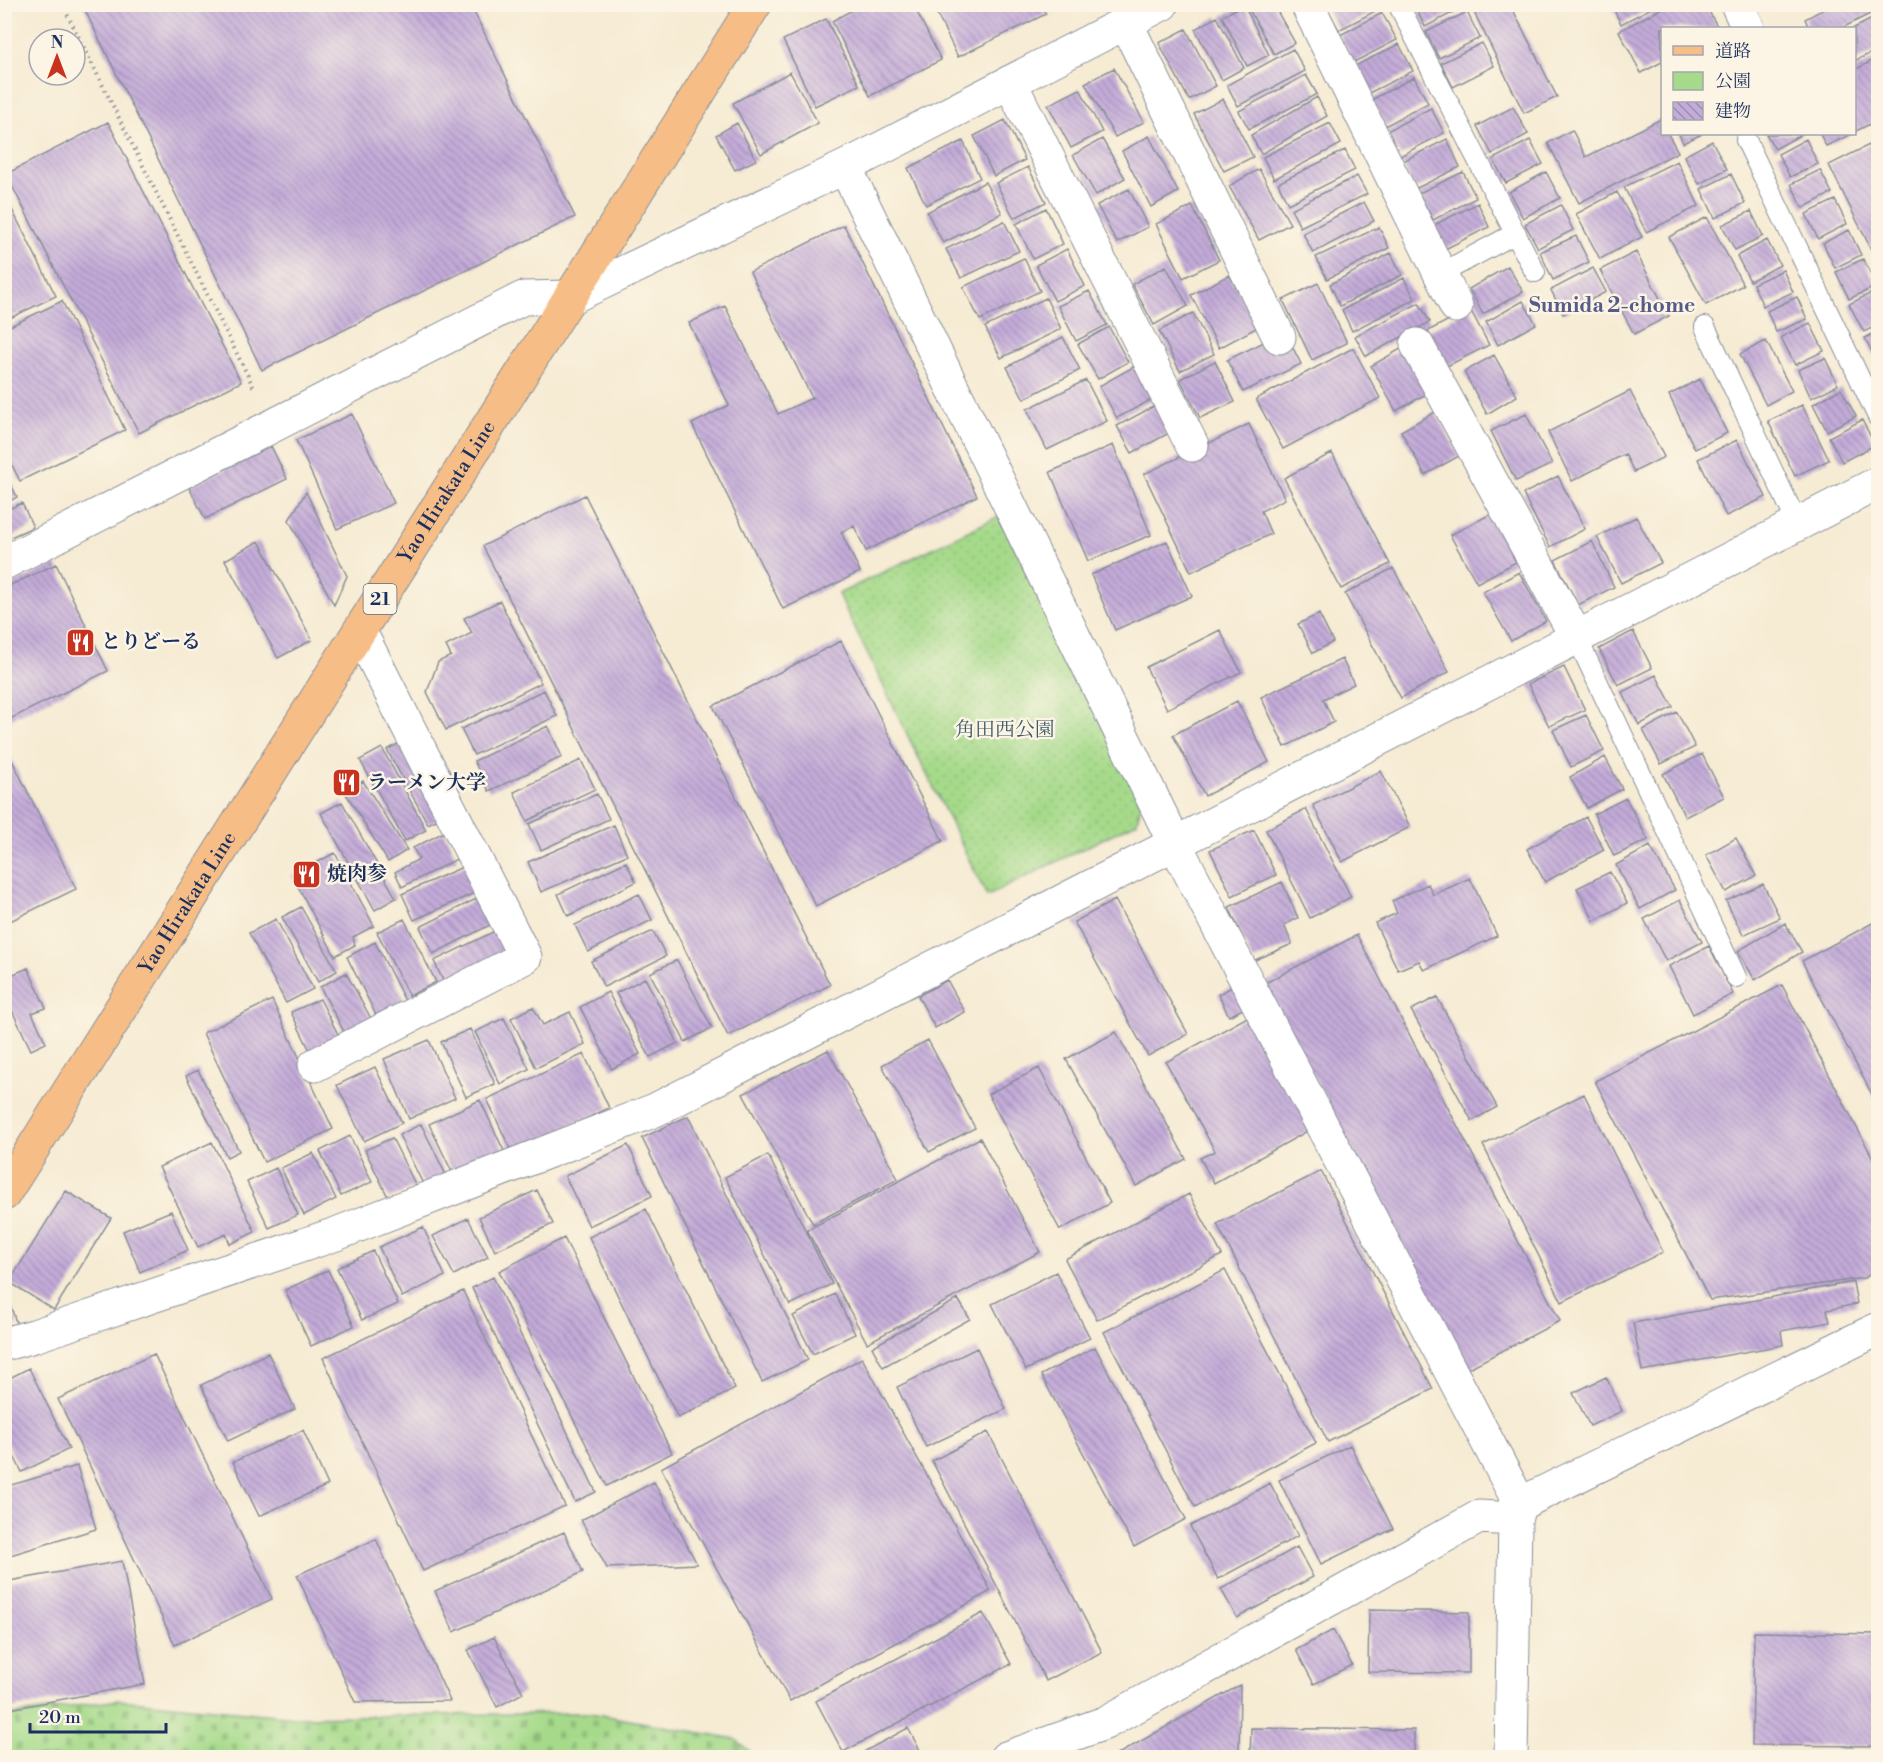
<svg xmlns="http://www.w3.org/2000/svg" width="1883" height="1762" font-family="'Libre Bodoni','Noto Serif JP',serif">
	<style>
		.green { fill: url(#green-dots); stroke: #608474; stroke-width: 1.5 }
		.cemetery { fill: url(#cemetery-stones); stroke: #608474; stroke-width: 1.5 }
		.building { fill: url(#building-back-hatch) }
		.lines { fill: none; stroke-linecap: round; stroke-linejoin: round }
		.service-casing { stroke: #888d98; stroke-width: 22 }
		.minor-casing { stroke: #888d98; stroke-width: 35 }
		.tertiary-casing { stroke: #888d98; stroke-width: 35 }
		.primary-casing { stroke: #888d98; stroke-width: 35 }
		.path { stroke: #888d98; stroke-width: 4; stroke-dasharray: 1.5 4.5; stroke-linecap: butt }
		.service { stroke: #fff; stroke-width: 20 }
		.minor { stroke: #fff; stroke-width: 33 }
		.tertiary { stroke: #fff; stroke-width: 33 }
		.primary { stroke: #f6be86; stroke-width: 33 }
		.labels { text-anchor: middle; dominant-baseline: central; stroke-width: 5; stroke-linejoin: round; paint-order: stroke }
		.shield { fill: #fcf5e5; stroke: #5e6a86; stroke-width: 1.5 }
		.shield-label { font-size: 18px; font-weight: bold; fill: #1b2f5e }
		.street-label { font-size: 20px; fill: #1b2f5e; stroke: #fcf5e5 }
		.poi-label { font-size: 20px; font-weight: bold; fill: #1b2f5e; stroke: #fcf5e5; text-anchor: start }
		.park-label { font-size: 20px; fill: #3e5a69; stroke: #fcf5e5 }
		.neighbourhood-label { font-size: 21px; font-weight: bold; fill: #565b89; stroke: #fcf5e5 }
	</style>
	<defs>
		<pattern id="green-dots" width="8" height="8" patternUnits="userSpaceOnUse" patternTransform="scale(1.5)"><rect width="8" height="8" fill="#a6da8a"/><path d="M2 2h.1M6 6h.1" fill="none" stroke="#8ebb7a" stroke-width="1.8" stroke-linecap="round"/></pattern>
		<pattern id="cemetery-stones" width="16" height="16" patternUnits="userSpaceOnUse" patternTransform="scale(1.5)"><rect width="16" height="16" fill="#a6da8a"/><path d="M2 7V4a2 2 0 0 1 4 0v3zM10 15v-3a2 2 0 0 1 4 0v3z" fill="#8ebb7a"/></pattern>
		<pattern id="building-back-hatch" width="6" height="6" patternUnits="userSpaceOnUse" patternTransform="scale(1.5)"><rect width="6" height="6" fill="#c4acd9"/><path d="M-1 5l2 2M0 0l6 6M5-1l2 2" fill="none" stroke="#9e8cb3"/></pattern>
	</defs>
	<rect width="100%" height="100%" fill="#fcf5e5"/>
	<filter id="ink" filterUnits="userSpaceOnUse"><feTurbulence type="fractalNoise" baseFrequency=".0167" numOctaves="2"/><feDisplacementMap in="SourceGraphic" scale="12" xChannelSelector="R" yChannelSelector="G"/><feConvolveMatrix kernelMatrix="1 2 1 2 8 2 1 2 1" color-interpolation-filters="sRGB"/></filter>
	<filter id="wash" filterUnits="userSpaceOnUse"><feTurbulence type="fractalNoise" baseFrequency=".008" numOctaves="4" result="noise"/><feDisplacementMap in="SourceGraphic" scale="24" xChannelSelector="R" yChannelSelector="G"/><feGaussianBlur stdDeviation="1.35" result="paint"/><feColorMatrix in="noise" values="0 0 0 0 0 0 0 0 0 0 0 0 0 0 0 0 0 1.4 0 .05"/><feComposite in="paint" operator="in"/></filter>
	<g filter="url(#wash)">
		<rect width="100%" height="100%" fill="#f6ebd3"/>
		<path class="green" d="M999 516 1141 803 1137 822 987 896 838 594Z"/>
		<path class="cemetery" d="M119 1700 295 1717 590 1713 735 1739 756 1757H5V1716Z"/>
		<g id="blocks">
			<path class="building" d="M82 4H470L575 217 262 370Z
				M863 4H913L941 60 870 96 832 21Z
				M932 4H1041L1046 14 958 57Z
				M1246 4H1273L1295 43 1274 54Z
				M1328 4H1379L1381 8 1339 30 1325 6Z
				M1414 4H1460L1462 8 1425 27Z
				M1470 4H1510L1557 97 1524 113Z
				M1611 4H1659L1621 24Z
				M1670 4H1705L1718 28H1662V62L1641 73 1619 31Z
				M1833 4H1878V10L1842 28H1809L1805 19Z
				M1244 5 1269 55 1247 66 1222 16Z
				M1467 12 1480 38 1439 58 1426 32Z
				M1382 13 1397 40 1354 62 1340 35Z
				M1878 16V50L1854 61V28Z
				M1217 17 1244 68 1222 80 1195 29Z
				M826 19 859 85 815 106 783 40Z
				M1186 29 1216 86 1189 100 1159 43Z
				M1482 43 1494 66 1453 87 1441 63Z
				M1399 44 1413 71 1369 93 1355 66Z
				M1293 49 1305 71 1238 106 1227 85Z
				M1878 58V120L1854 132V70Z
				M1114 68 1144 122 1115 137 1085 83Z
				M790 72 818 123 761 154 733 103Z
				M1306 75 1317 94 1249 129 1239 111Z
				M1414 77 1428 103 1385 126 1371 100Z
				M1080 89 1102 132 1071 148 1048 105Z
				M1317 97 1327 116 1261 154 1251 135Z
				M1223 99 1253 157 1224 171 1194 114Z
				M1513 107 1528 134 1492 154 1477 126Z
				M1431 108 1444 133 1400 156 1387 131Z
				M1661 119 1662 134H1668L1678 152 1579 203 1548 143 1572 130 1586 157Z
				M1005 120 1025 160 994 176 974 136Z
				M108 122 241 382 139 433 6 174Z
				M737 123 756 160 735 170 716 135Z
				M1330 123 1341 144 1274 179 1263 157Z
				M1679 134H1702L1683 143Z
				M1766 134H1802L1775 149Z
				M1820 134H1852L1826 146Z
				M1149 136 1178 192 1151 207 1122 151Z
				M1102 139 1125 178 1096 195 1073 155Z
				M1447 139 1460 167 1415 189 1401 162Z
				M1806 139 1818 164 1790 177 1778 154Z
				M1530 140 1543 164 1506 183 1493 159Z
				M963 141 980 178 926 205 908 168Z
				M1712 141 1727 169 1699 184 1684 156Z
				M1875 142 1878 149V263L1829 165Z
				M1345 150 1355 170 1288 204 1278 183Z
				M1677 161 1699 206 1646 232 1624 187Z
				M1028 167 1046 202 1014 218 996 183Z
				M1259 169 1290 224 1259 240 1229 186Z
				M1820 170 1832 193 1803 208 1791 184Z
				M1463 172 1476 198 1433 220 1419 193Z
				M1546 172 1560 198 1523 218 1509 192Z
				M1731 174 1745 203 1715 218 1701 189Z
				M1357 176 1367 194 1300 227 1291 209Z
				M985 182 1002 213 943 243 927 212Z
				M1129 189 1148 227 1117 243 1097 205Z
				M1617 192 1642 237 1600 259 1576 214Z
				M4 194 56 296 4 321Z
				M1835 200 1847 224 1818 239 1806 214Z
				M1364 202 1374 221 1313 253 1303 233Z
				M1478 203 1489 227 1445 249 1434 225Z
				M1561 205 1573 230 1538 248 1525 224Z
				M1192 206 1219 260 1183 278 1156 224Z
				M1046 208 1063 244 1033 259 1016 224Z
				M1751 211 1763 236 1735 250 1722 225Z
				M1707 217 1743 285 1706 305 1669 237Z
				M1004 221 1019 251 961 278 946 249Z
				M844 225 977 496 866 551 854 526 841 532 860 572 783 609 692 424 729 405 689 323 725 306 778 414 812 398 750 272Z
				M1379 227 1389 248 1327 279 1316 257Z
				M1849 230 1861 255 1835 268 1823 243Z
				M1576 236 1589 262 1553 280 1540 252Z
				M1767 240 1780 265 1750 281 1737 256Z
				M1067 249 1085 286 1055 301 1036 265Z
				M1636 252 1669 316 1634 334 1600 270Z
				M1391 253 1402 275 1340 306 1330 284Z
				M1024 258 1040 291 980 320 963 287Z
				M1863 259 1877 286 1849 299 1836 272Z
				M1166 266 1188 306 1154 325 1132 284Z
				M1508 266 1523 292 1483 314 1469 289Z
				M1593 268 1606 292 1563 314 1551 290Z
				M1783 270 1793 292 1763 306 1753 284Z
				M1229 275 1258 327 1219 348 1191 295Z
				M1404 278 1415 299 1352 331 1342 310Z
				M1318 283 1347 343 1312 360 1283 300Z
				M1878 290V325L1864 332 1849 304Z
				M1089 291 1107 325 1076 341 1058 306Z
				M1797 297 1807 319 1776 332 1767 311Z
				M1046 298 1061 329 1001 358 985 327Z
				M62 301 125 430 20 481 4 449V329Z
				M1523 301 1536 324 1498 345 1486 322Z
				M1419 303 1430 322 1366 356 1355 336Z
				M1470 309 1489 345 1443 368 1424 333Z
				M1193 313 1214 354 1180 371 1159 331Z
				M1810 323 1824 351 1795 365 1781 337Z
				M1109 327 1128 362 1098 379 1078 344Z
				M1878 331V364L1865 338Z
				M1063 337 1080 370 1024 399 1007 367Z
				M1288 338 1301 364 1243 392 1227 360 1264 342 1268 348Z
				M1766 341 1792 391 1766 405 1740 354Z
				M1404 347 1430 392 1396 411 1371 366Z
				M1353 348 1380 398 1283 449 1256 399Z
				M1494 355 1517 396 1487 414 1464 372Z
				M1825 358 1838 385 1811 398 1798 370Z
				M1215 361 1235 402 1200 418 1180 379Z
				M1135 366 1153 399 1117 418 1099 386Z
				M1700 379 1727 433 1695 449 1669 395Z
				M1086 380 1107 421 1047 450 1027 409Z
				M1841 389 1856 416 1827 431 1813 404Z
				M1630 391 1664 457 1634 472 1625 454 1572 481 1548 432Z
				M1158 404 1173 431 1132 453 1117 426Z
				M1802 405 1829 460 1795 476 1768 421Z
				M1435 412 1459 456 1425 475 1401 431Z
				M352 414 394 503 337 529 296 440Z
				M1526 414 1552 464 1516 481 1491 431Z
				M1862 420 1875 445 1842 462 1829 437Z
				M1249 424 1285 499 1261 511 1271 534 1191 572 1144 474Z
				M1737 440 1766 497 1726 516 1698 459Z
				M1113 445 1151 535 1088 561 1050 472Z
				M271 446 287 479 205 519 189 487Z
				M1332 453 1390 564 1341 589 1284 478Z
				M1558 476 1585 529 1550 547 1523 494Z
				M8 478 17 497 5 504V480Z
				M306 492 347 576 334 605 289 520Z
				M585 495 830 985 728 1036 483 546Z
				M22 503 33 527 4 540V511Z
				M1491 514 1516 562 1477 583 1450 535Z
				M1636 517 1661 563 1621 583 1597 537Z
				M259 541 312 640 278 658 225 560Z
				M1167 541 1192 596 1115 630 1091 575Z
				M1592 541 1614 587 1578 605 1555 560Z
				M56 564 108 671 10 719 4 708V588Z
				M1393 568 1449 672 1401 698 1345 594Z
				M1519 572 1546 621 1511 641 1483 592Z
				M500 601 541 683 446 730 427 692 438 662 451 656 446 646 472 633 464 618Z
				M1319 614 1333 642 1313 653 1298 624Z
				M1220 630 1241 672 1167 709 1146 667Z
				M1633 631 1652 668 1618 685 1599 649Z
				M841 641 943 841 816 906 713 706Z
				M1342 659 1354 684 1323 699 1334 722 1285 747 1261 697Z
				M1564 667 1585 710 1549 726 1528 684Z
				M1656 675 1673 707 1639 725 1622 692Z
				M544 690 557 716 474 755 461 729Z
				M1237 701 1269 762 1205 796 1173 735Z
				M1677 712 1695 747 1661 764 1643 730Z
				M1586 715 1604 751 1571 767 1553 730Z
				M548 726 562 757 489 791 474 761Z
				M405 740 446 815 428 824 387 750Z
				M4 744 76 889 4 924Z
				M382 748 426 830 405 841 360 760Z
				M1702 754 1724 797 1685 817 1663 774Z
				M1605 757 1622 789 1587 808 1570 777Z
				M581 760 595 789 527 821 514 792Z
				M1381 771 1410 827 1342 862 1313 805Z
				M363 781 407 850 388 862 345 792Z
				M597 794 609 819 541 850 529 824Z
				M1626 798 1648 840 1614 856 1594 814Z
				M342 802 396 898 375 910 321 813Z
				M1306 809 1351 897 1310 918 1266 830Z
				M1586 817 1604 850 1545 882 1527 849Z
				M614 825 627 855 541 892 528 862Z
				M1254 830 1276 875 1232 896 1210 850Z
				M444 832 457 859 402 887 395 872 419 859 413 848Z
				M1736 838 1756 876 1726 892 1706 855Z
				M1650 846 1675 890 1640 909 1616 865Z
				M335 853 374 926 353 937 355 945 335 956 292 875Z
				M626 862 636 882 568 916 558 894Z
				M467 865 479 891 414 920 402 894Z
				M1610 872 1627 903 1594 921 1577 888Z
				M1470 878 1497 936 1424 970 1419 961 1398 970 1375 923 1397 913 1392 901 1428 884 1433 895Z
				M1282 882 1298 918 1284 925 1292 944 1253 961 1229 907Z
				M1763 884 1780 918 1743 935 1726 901Z
				M639 894 652 920 588 952 575 925Z
				M480 897 494 923 433 954 420 927Z
				M1115 900 1188 1034 1148 1056 1074 922Z
				M1680 900 1702 942 1666 961 1644 919Z
				M301 907 337 971 318 982 282 917Z
				M276 919 313 989 286 1003 249 933Z
				M404 919 436 982 409 996 377 932Z
				M1878 920V1106L1802 961Z
				M1785 923 1802 952 1755 980 1738 951Z
				M497 930 510 956 446 987 434 961Z
				M653 931 666 956 604 987 591 961Z
				M1357 935 1560 1321 1467 1369 1265 983Z
				M375 942 405 1001 376 1015 347 957Z
				M1709 946 1733 994 1693 1014 1669 966Z
				M677 960 712 1028 685 1042 650 973Z
				M28 968 46 1008 32 1013 46 1043 31 1050 4 994V978Z
				M346 973 374 1024 348 1039 320 987Z
				M645 978 678 1043 650 1057 616 993Z
				M947 980 965 1012 935 1028 918 996Z
				M1240 983 1251 1005 1229 1016 1218 994Z
				M1782 985 1878 1168V1270L1864 1278 1710 1300 1595 1081Z
				M608 992 640 1054 612 1069 580 1007Z
				M1437 997 1497 1107 1472 1121 1411 1010Z
				M320 999 343 1044 314 1059 291 1012Z
				M272 1000 333 1129 264 1162 203 1033Z
				M533 1007 543 1025 570 1012 585 1044 536 1068 511 1018Z
				M1251 1015 1313 1128 1214 1183 1200 1158 1215 1151 1166 1062Z
				M504 1018 529 1069 500 1084 475 1032Z
				M470 1029 495 1084 466 1097 441 1042Z
				M1116 1032 1186 1159 1136 1186 1066 1059Z
				M429 1040 455 1098 409 1119 384 1059Z
				M928 1040 975 1128 929 1152 882 1065Z
				M828 1050 898 1179 813 1224 743 1094Z
				M584 1054 609 1108 512 1153 487 1099Z
				M375 1067 402 1123 364 1141 337 1085Z
				M1039 1068 1110 1203 1060 1230 988 1094Z
				M198 1070 239 1151 227 1157 186 1076Z
				M1584 1094 1663 1252 1562 1302 1483 1145Z
				M480 1100 504 1151 453 1174 429 1124Z
				M688 1116 808 1360 762 1382 642 1138Z
				M421 1124 446 1175 424 1186 399 1135Z
				M350 1136 372 1182 341 1196 320 1151Z
				M392 1138 416 1186 389 1199 365 1150Z
				M980 1138 1040 1252 867 1343 807 1230Z
				M212 1142 255 1232 230 1244 226 1234 198 1247 159 1167Z
				M628 1145 652 1196 589 1226 565 1176Z
				M313 1153 336 1199 304 1215 281 1168Z
				M768 1155 832 1284 790 1305 725 1177Z
				M276 1168 298 1215 269 1228 247 1182Z
				M1321 1171 1433 1389 1328 1442 1217 1224Z
				M537 1190 553 1224 495 1251 479 1217Z
				M66 1191 111 1218 54 1310 9 1282Z
				M1189 1194 1222 1255 1097 1320 1065 1259Z
				M646 1209 735 1389 678 1418 589 1237Z
				M171 1211 188 1250 140 1272 123 1231Z
				M468 1218 488 1257 454 1275 433 1236Z
				M423 1227 445 1276 402 1297 379 1247Z
				M564 1238 672 1453 607 1486 499 1271Z
				M373 1251 398 1304 362 1320 337 1268Z
				M328 1270 354 1326 311 1346 285 1290Z
				M1225 1270 1316 1443 1195 1507 1104 1332Z
				M1056 1272 1090 1338 1026 1370 992 1304Z
				M493 1277 596 1492 575 1502 472 1288Z
				M1853 1282 1857 1304 1827 1310 1830 1322 1781 1331 1783 1345 1642 1371 1633 1323Z
				M4 1286 17 1325 4 1329Z
				M463 1291 565 1506 423 1571 323 1358Z
				M835 1294 855 1334 813 1354 793 1316Z
				M958 1299 970 1319 883 1367 872 1347Z
				M1095 1347 1186 1519 1134 1547 1041 1375Z
				M977 1348 1006 1409 926 1447 897 1387Z
				M268 1353 295 1409 228 1441 201 1385Z
				M154 1354 272 1599 175 1645 58 1399Z
				M862 1358 991 1591 790 1701 661 1468Z
				M29 1368 69 1449 22 1472 4 1437V1381Z
				M1606 1377 1622 1411 1590 1426 1573 1393Z
				M303 1430 328 1485 259 1516 233 1462Z
				M988 1432 1102 1652 1046 1681 932 1461Z
				M1350 1445 1393 1529 1321 1564 1279 1480Z
				M77 1466 96 1529 4 1557V1487Z
				M654 1482 697 1564 607 1568 581 1520Z
				M1270 1483 1298 1536 1218 1579 1190 1526Z
				M564 1532 583 1572 454 1632 435 1591Z
				M376 1539 450 1701 355 1702 297 1575Z
				M1297 1547 1313 1577 1237 1618 1221 1589Z
				M122 1561 145 1684 4 1710V1582Z
				M1369 1610 1469 1612V1673L1368 1672Z
				M983 1613 1011 1664 843 1752 816 1701Z
				M1333 1630 1352 1665 1314 1684 1296 1650Z
				M1754 1632 1878 1634V1746L1752 1745Z
				M494 1637 523 1693 497 1707 468 1650Z
				M1240 1685 1239 1758H1111Z
				M908 1728 924 1758H868L865 1751Z
				M1251 1728 1414 1730V1758H1250Z"/>
		</g>
	</g>
	<g filter="url(#ink)">
		<use href="#blocks" fill-opacity="0" stroke="#888d98" stroke-width="1.5"/>
		<g class="lines">
			<defs>
				<path id="service" d="M1398 4 1535 272
					M1746 140 1878 417
					M1440 274 1516 233
					M1705 327 1798 525
					M1577 638 1736 977"/>
				<path id="minor" d="M1307 4 1456 306
					M1737 4 1748 28
					M1126 23 1279 337
					M1010 82 1192 445
					M845 167 1175 844 1520 1504
					M1417 345 1577 638
					M4 563 523 298 572 297 845 167 1162 4
					M315 1065 525 957 360 632
					M4 1344 34 1336 336 1234 655 1110 1878 483
					M1006 1758 1105 1723 1479 1517 1515 1519"/>
				<path id="tertiary" d="M1511 1758 1515 1519 1520 1504 1878 1329"/>
				<g id="primary">
					<path id="s1" d="M4 1194 755 4"/>
				</g>
			</defs>
			<use href="#service" class="service-casing"/>
			<use href="#minor" class="minor-casing"/>
			<use href="#tertiary" class="tertiary-casing"/>
			<use href="#primary" class="primary-casing"/>
			<path class="path" d="M62 4 255 390"/>
			<use href="#service" class="service"/>
			<use href="#minor" class="minor"/>
			<use href="#tertiary" class="tertiary"/>
			<use href="#primary" class="primary"/>
		</g>
	</g>
	<defs>
		<symbol id="restaurant-square" viewBox="-11 -11 22 22"><rect x="-9" y="-9" width="18" height="18" rx="4" fill="#c8321e" stroke="#fcf5e5"/><path d="M-5-6h1v4h1v-4h1v4h1v-4h1v5L-1.5 .5V6h-2V.5L-5-1ZM5-6V6H3V1.5H1.5Q1.5-4 5-6Z" fill="#fff"/></symbol>
	</defs>
	<g fill-rule="evenodd">
		<use href="#restaurant-square" x="64" y="626" width="33" height="33"/>
		<use href="#restaurant-square" x="330" y="766" width="33" height="33"/>
		<use href="#restaurant-square" x="290" y="858" width="33" height="33"/>
	</g>
	<g class="labels">
		<rect class="shield" x="363.5" y="584" width="33" height="30" rx="4.5"/>
		<g class="shield-label">
			<text x="380" y="599">21</text>
		</g>
		<g class="street-label">
			<text stroke="none"><textPath href="#s1" startOffset="830">Yao Hirakata Line</textPath></text>
			<text stroke="none"><textPath href="#s1" startOffset="344">Yao Hirakata Line</textPath></text>
		</g>
		<g class="poi-label">
			<text x="101" y="642">とりどーる</text>
			<text x="367" y="783">ラーメン大学</text>
			<text x="327" y="874">焼肉参</text>
		</g>
		<g class="park-label">
			<text x="1005" y="730">角田西公園</text>
		</g>
		<g class="neighbourhood-label">
			<text x="1612" y="306">Sumida 2-chome</text>
		</g>
	</g>
	<rect width="1883" height="1762" fill="none" stroke="#fcf5e5" stroke-width="24"/>
	<rect x="1661" y="27" width="195" height="108" fill="#fcf5e5" stroke="#a2a6af" stroke-width="1.5"/>
	<rect x="1673" y="46" width="30" height="9" fill="#f6be86" stroke="#a2a6af" stroke-width="1.5"/>
	<text x="1715" y="57" font-size="18" fill="#1b2f5e">道路</text>
	<rect x="1673" y="72" width="30" height="18" fill="#a6da8a" stroke="#a2a6af" stroke-width="1.5"/>
	<text x="1715" y="87" font-size="18" fill="#1b2f5e">公園</text>
	<rect x="1673" y="102" width="30" height="18" fill="url(#building-back-hatch)" stroke="#a2a6af" stroke-width="1.5"/>
	<text x="1715" y="117" font-size="18" fill="#1b2f5e">建物</text>
	<g transform="translate(57 57)"><circle r="28" fill="#fcf5e5" stroke="#a2a6af" stroke-width="1.5"/>
	<path d="M0-4.5L10 22L0 15L-10 22Z" fill="#c8321e"/>
	<text y="-9" font-size="16" font-weight="bold" text-anchor="middle" fill="#1b2f5e">N</text>
	</g>
	<path d="M30 1723v9h136v-9" fill="none" stroke="#1b2f5e" stroke-width="3"/>
	<text x="39" y="1723" font-size="18" fill="#1b2f5e" stroke="#fcf5e5" stroke-width="4.5" paint-order="stroke">20 m</text>
</svg>
